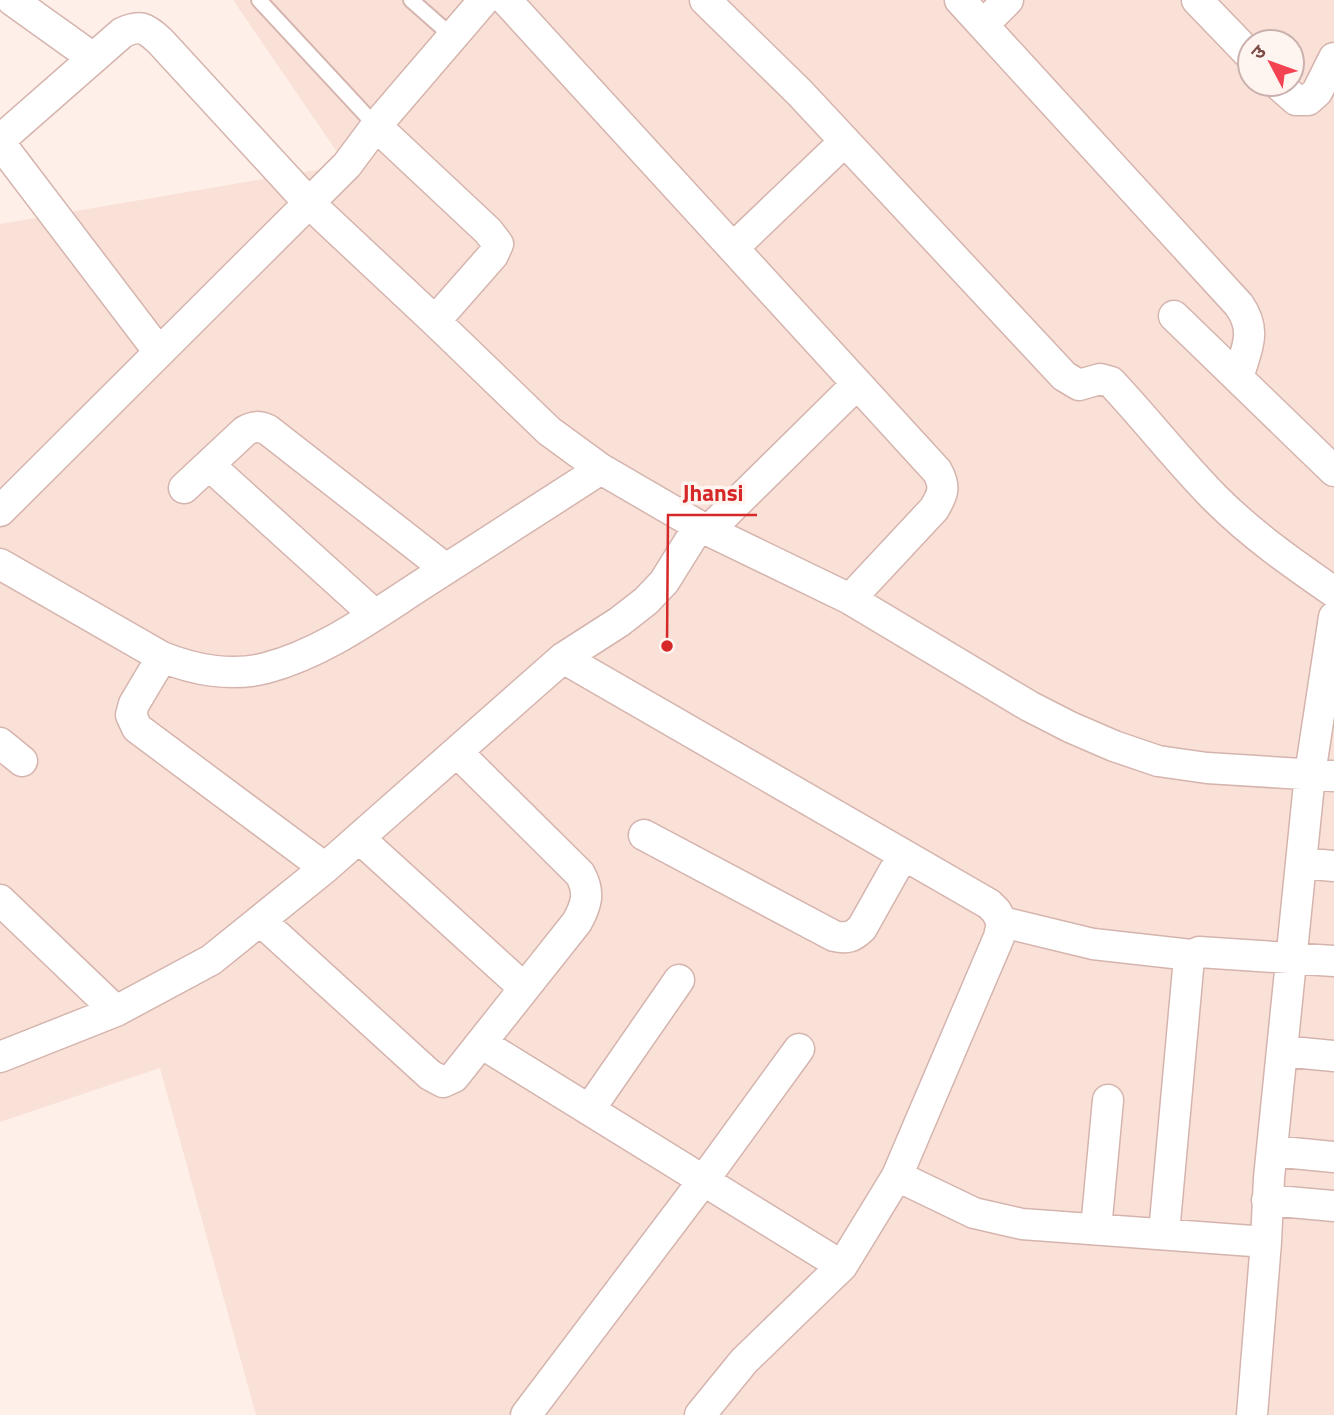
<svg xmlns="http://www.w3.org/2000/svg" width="1334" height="1415" font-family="'Titillium Web','Noto Sans Devanagari',sans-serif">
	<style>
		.residential { fill: #f9e1d8; fill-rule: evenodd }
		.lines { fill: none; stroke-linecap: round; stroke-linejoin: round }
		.lane-casing { stroke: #d5b4ae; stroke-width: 18 }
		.street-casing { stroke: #d5b4ae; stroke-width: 33 }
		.lane { stroke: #fff; stroke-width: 14 }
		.street { stroke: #fff; stroke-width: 30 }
		.leader { fill: none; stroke: #d62828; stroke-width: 2.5 }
		.callout-dot { fill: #d62828; stroke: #fff5f0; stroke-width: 2.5 }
		.callout-label { font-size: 23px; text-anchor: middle; font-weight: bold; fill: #d62828; stroke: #fff5f0; stroke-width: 7; stroke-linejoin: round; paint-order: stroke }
	</style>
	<rect width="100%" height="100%" fill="#feefe8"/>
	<path class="residential" d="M233 0H1334V1415H256L160 1068 0 1122V224L346 165ZM1250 42H1292V84H1250Z"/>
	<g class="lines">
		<defs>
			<path id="lane" d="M259 0 376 126
				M411 0 453 37"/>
			<path id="street" d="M12 0 93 58
				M506 0 937 471C946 487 943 494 934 509L850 599
				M705 0 800 93 1064 376 1079 385 1100 379 1111 382C1147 420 1179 462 1216 499 1252 535 1292 563 1334 592
				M960 0 1239 305C1258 332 1246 349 1238 378
				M1197 0 1250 55
				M983 25 1008 0
				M1278 84 1296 100H1308L1317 92 1334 58
				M376 126 488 231 498 244 493 255 435 321
				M0 140 122 33C140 24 146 28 160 41L309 203 435 321 549 431 601 469 699 526 850 599 1029 706 1070 727 1114 746 1158 761 1207 768 1334 776
				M0 143 159 352
				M733 248 845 141
				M1174 316 1334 471
				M209 465 375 615
				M184 488 245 431C254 426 259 426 268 430L446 569
				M0 511 347 165 376 126 484 0
				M709 530 857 384
				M0 564 162 657C194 670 232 677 266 668 323 653 373 616 421 585 481 546 541 508 601 469
				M162 657 134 704 131 715 137 728 325 868
				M563 658 989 904 996 911 1002 922 999 937 897 1176 842 1266 744 1361 700 1415
				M0 743 22 761
				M644 835 834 936C847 939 853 937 862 928L903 855
				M359 838 524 988
				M1301 863 1334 866
				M0 900 116 1011
				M261 921 430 1075 443 1082 454 1077 577 922C587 904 590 892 580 874L457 752
				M1002 922 1093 944 1191 955
				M481 1043 842 1266
				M1282 1051 1334 1056
				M0 1057 116 1011 211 960 325 868 563 658 619 622 646 601 664 582 699 526
				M589 1110 679 980
				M1272 1151 1334 1157
				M897 1176 974 1213 1022 1224 1266 1242
				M1267 1200 1334 1206
				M1096 1229 1108 1100
				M1164 1233 1189 958 1199 952 1334 961
				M526 1415 703 1181 799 1049
				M1252 1415 1266 1242 1269 1178 1310 774 1334 617"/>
		</defs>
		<use href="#lane" class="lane-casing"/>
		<use href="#street" class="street-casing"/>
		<use href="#lane" class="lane"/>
		<use href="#street" class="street"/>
	</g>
	<path class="leader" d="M667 646L668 515H757"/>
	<circle class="callout-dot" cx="667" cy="646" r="7"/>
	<g class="callout-label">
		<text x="713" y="501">Jhansi</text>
	</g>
	<g transform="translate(1271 63) rotate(311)"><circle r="33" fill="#fff5f0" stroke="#cbb1ad" stroke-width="2"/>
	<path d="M0-5L12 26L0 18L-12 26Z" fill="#f34251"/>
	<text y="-10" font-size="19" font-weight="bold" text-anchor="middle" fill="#7c4b48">उ</text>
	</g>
</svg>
